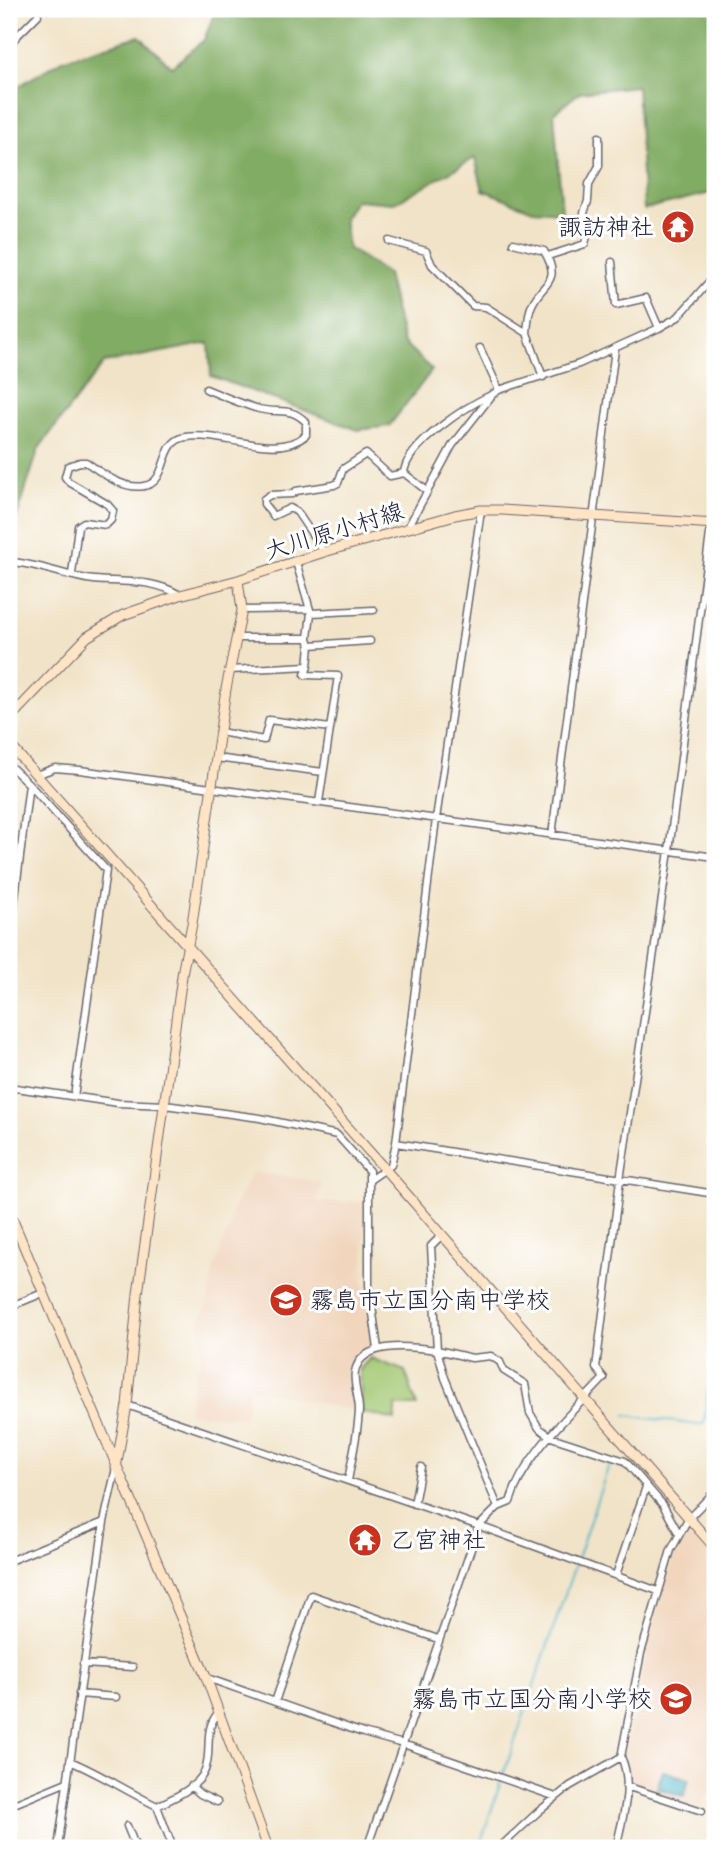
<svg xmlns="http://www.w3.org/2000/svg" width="724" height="1857" font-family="Sriracha,'Klee One',sans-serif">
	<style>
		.built { fill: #f1d5bd }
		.green { fill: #a2c771; stroke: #627456; stroke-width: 2 }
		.forest { fill: #81ac63; stroke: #52674f; stroke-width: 2 }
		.water { fill: #4ab4c8; stroke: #366b82; stroke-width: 2 }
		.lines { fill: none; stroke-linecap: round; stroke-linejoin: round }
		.stream { stroke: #4ab4c8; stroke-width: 2 }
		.street-casing { stroke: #6a666c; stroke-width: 9 }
		.secondary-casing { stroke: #6a666c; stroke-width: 11 }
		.street { stroke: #fff; stroke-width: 6 }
		.secondary { stroke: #ffe4c6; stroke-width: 9 }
		.labels { text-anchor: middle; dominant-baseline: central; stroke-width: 6; stroke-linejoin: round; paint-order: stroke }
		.poi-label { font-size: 24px; fill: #22223b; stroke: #fff; text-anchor: end }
		.street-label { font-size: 24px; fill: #22223b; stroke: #fff }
	</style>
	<rect width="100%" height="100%" fill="#fff"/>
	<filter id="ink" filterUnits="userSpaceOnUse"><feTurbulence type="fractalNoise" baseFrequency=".0143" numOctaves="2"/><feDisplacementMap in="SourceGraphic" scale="14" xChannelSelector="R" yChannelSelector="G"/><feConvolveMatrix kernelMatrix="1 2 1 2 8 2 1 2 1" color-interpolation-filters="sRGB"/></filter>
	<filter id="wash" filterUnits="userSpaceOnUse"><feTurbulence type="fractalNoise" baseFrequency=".00686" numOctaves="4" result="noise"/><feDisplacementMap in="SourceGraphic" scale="28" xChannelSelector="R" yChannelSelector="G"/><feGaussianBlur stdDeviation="1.57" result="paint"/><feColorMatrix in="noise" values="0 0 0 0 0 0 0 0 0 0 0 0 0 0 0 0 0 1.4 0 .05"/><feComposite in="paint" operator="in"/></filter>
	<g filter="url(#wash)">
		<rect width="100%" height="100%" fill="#f1e3c7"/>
		<path class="built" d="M252 1172 321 1182 317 1202H366L363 1281 372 1348 361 1356 350 1371 356 1411 250 1388 245 1418 187 1413 194 1379 200 1363 202 1343 200 1322 207 1306 213 1272 229 1228 232 1211Z
			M686 1527 715 1559V1779L701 1810 631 1786 624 1753 648 1644 673 1558Z"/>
		<path class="green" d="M370 1358 405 1371 417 1406H395V1420L362 1412 360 1369Z"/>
		<path class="forest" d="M216 9H715V192L644 209 637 86 580 92 554 113 562 212 533 210 483 190 475 158 394 203 356 200 344 219 348 248 387 274 403 342 432 370 389 426 358 430 211 376 209 343 104 363 39 448 12 531 9 530V92L62 60 139 36 172 67 204 40Z"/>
		<path class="water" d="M663 1771 689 1779 684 1796 657 1788Z"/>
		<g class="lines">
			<path class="stream" d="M626 1415 698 1425 704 1423 715 1339
				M577 1559 610 1462
				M503 1776 575 1565
				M479 1848 501 1781"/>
		</g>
	</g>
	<g filter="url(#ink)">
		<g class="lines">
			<defs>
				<path id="street" d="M9 31 16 37 38 15
					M9 45 16 37
					M389 241 426 251 432 265 473 306 486 307 527 333 543 377
					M513 243 544 251C563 283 542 282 532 305 528 312 528 324 527 333
					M548 256 585 244 587 236 584 213 588 201 589 184 599 166V137
					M612 262 616 305 646 298 659 328
					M480 348 499 390
					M427 491 404 473C406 445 467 406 491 395
					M407 529 452 446 493 394 499 390 579 364 659 328 678 317 715 275
					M324 552 297 512 290 508 273 516 264 504V499L270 495 292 494 296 491 334 485 338 483 343 469 366 454 390 476 404 473
					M9 562C38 563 66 577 94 580 125 583 151 578 180 595
					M72 574 78 526 84 522 106 525 111 520 113 511 107 504 69 482 65 477 68 466 80 462H86C102 473 123 490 144 486 170 482 158 441 186 437 223 431 276 461 306 435V422C290 406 279 414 259 409 241 404 223 396 206 389
					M242 610 309 609
					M311 613 374 610
					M236 638H308
					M310 645 370 641
					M308 666 305 675 338 676 319 802
					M230 670 308 666 310 645 308 638 311 613 296 562
					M220 732 264 740 269 720 330 728
					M216 758 323 772
					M9 765 29 784 106 870 74 1097
					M36 775 55 768 80 770 715 857
					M552 835 615 349
					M9 946 29 784
					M9 1087 118 1103 165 1105 260 1118 319 1131 337 1135 369 1171V1285L378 1349
					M396 1143 715 1194
					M371 1179 391 1165 396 1143 436 819 481 510
					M442 1235 431 1246 437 1350 472 1358 491 1356 500 1362 504 1371 525 1384 530 1413 539 1428 551 1437 625 1461 663 1505 679 1534
					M9 1307 43 1293
					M127 1405 479 1526 658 1591
					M348 1481C352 1458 358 1434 359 1410 359 1398 353 1384 355 1372 361 1339 414 1347 437 1350L445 1378 498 1507
					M414 1504 421 1467
					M9 1561 104 1522
					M616 1575 646 1487
					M83 1664 133 1667
					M207 1678 363 1733 403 1744 556 1797
					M79 1694 116 1697
					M275 1702 311 1595 438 1639
					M70 1761C101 1774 128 1792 157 1806 172 1799 199 1787 205 1770 213 1750 202 1730 219 1712
					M191 1786 200 1794 217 1802
					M626 1786 702 1811
					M9 1806 67 1782
					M157 1806 173 1848
					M127 1826 136 1848
					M58 1848 104 1522 116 1468
					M367 1848 479 1526 498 1507 510 1502C525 1453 570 1415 604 1378L596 1368 620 1180 669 851 715 495
					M499 1848 538 1812 570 1786 621 1757
					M599 1848 617 1846
					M616 1848C622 1820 634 1784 621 1757L641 1653 671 1550 688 1519 715 1491"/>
				<path id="secondary" d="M9 719 87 637 123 615 180 595 238 580 324 552 455 515 481 510H502L715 524
					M9 744 397 1183 715 1548
					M9 1211 206 1677 268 1848
					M116 1468 127 1405 138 1294 183 969 192 924 226 689 242 610 238 580"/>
			</defs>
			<use href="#street" class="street-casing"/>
			<use href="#secondary" class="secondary-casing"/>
			<use href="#street" class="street"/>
			<use href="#secondary" class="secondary"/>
		</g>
	</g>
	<defs>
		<symbol id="temple-disc" viewBox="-11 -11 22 22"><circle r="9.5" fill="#c8321e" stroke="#fff"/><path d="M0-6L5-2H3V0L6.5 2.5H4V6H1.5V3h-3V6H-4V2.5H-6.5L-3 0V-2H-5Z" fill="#fff"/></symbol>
		<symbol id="school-disc" viewBox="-11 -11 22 22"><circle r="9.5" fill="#c8321e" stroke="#fff"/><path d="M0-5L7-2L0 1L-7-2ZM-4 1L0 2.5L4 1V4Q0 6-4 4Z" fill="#fff"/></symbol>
	</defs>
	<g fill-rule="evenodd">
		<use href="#temple-disc" x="659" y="208" width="38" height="38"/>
		<use href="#school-disc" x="267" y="1281" width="38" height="38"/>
		<use href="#temple-disc" x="346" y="1521" width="38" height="38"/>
		<use href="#school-disc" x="657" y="1680" width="38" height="38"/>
	</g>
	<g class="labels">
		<g class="poi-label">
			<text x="654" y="227">諏訪神社</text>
			<text x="310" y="1300" text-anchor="start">霧島市立国分南中学校</text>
			<text x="390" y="1540" text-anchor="start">乙宮神社</text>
			<text x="652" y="1699">霧島市立国分南小学校</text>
		</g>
		<g class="street-label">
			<text transform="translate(334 531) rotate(-17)">大川原小村線</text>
		</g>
	</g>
	<rect width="724" height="1857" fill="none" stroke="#fff" stroke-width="35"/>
</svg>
